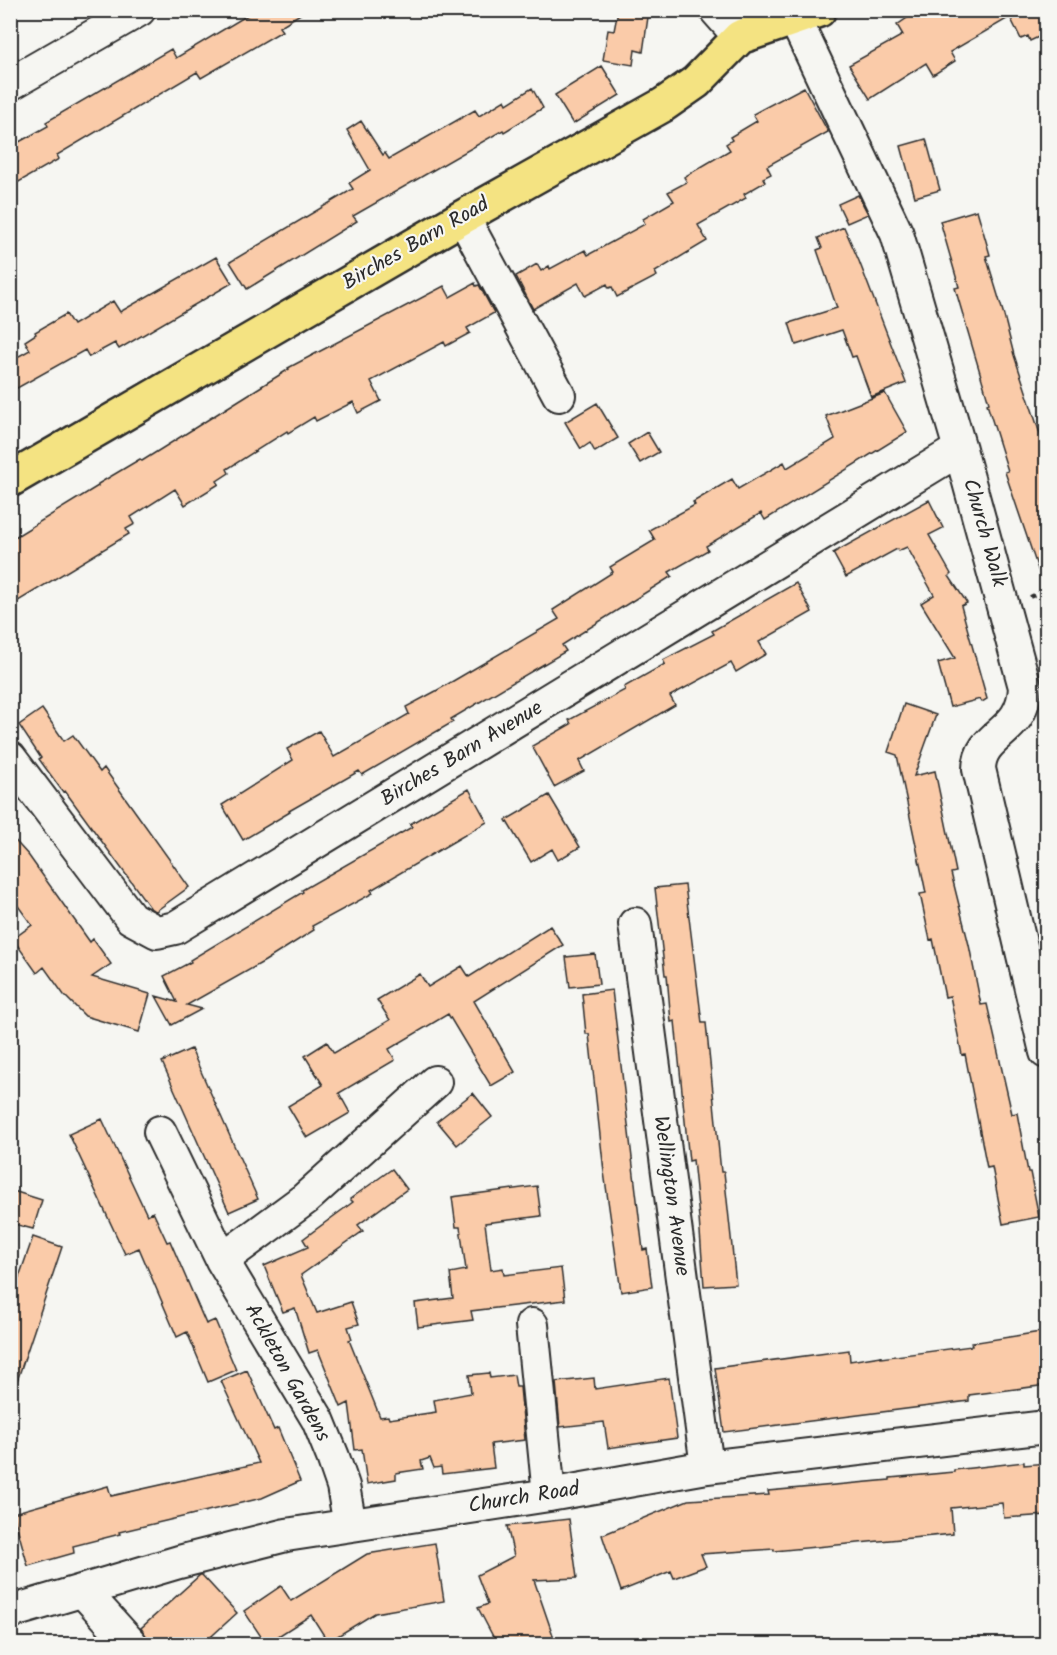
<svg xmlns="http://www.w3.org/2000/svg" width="1057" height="1655" font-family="Kalam,sans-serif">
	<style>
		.building { fill: #facba9; stroke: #2b2b2b; stroke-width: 1.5 }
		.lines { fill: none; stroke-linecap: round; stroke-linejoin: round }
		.minor-casing { stroke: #2b2b2b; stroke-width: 36 }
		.major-casing { stroke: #2b2b2b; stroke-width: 38 }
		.path { stroke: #2b2b2b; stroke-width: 4; stroke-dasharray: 4.5 4.5; stroke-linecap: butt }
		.minor { stroke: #f6f6f2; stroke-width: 32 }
		.major { stroke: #f4e382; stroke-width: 33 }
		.labels { text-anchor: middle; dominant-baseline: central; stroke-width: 4.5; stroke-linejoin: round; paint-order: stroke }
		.street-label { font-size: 21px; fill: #2b2b2b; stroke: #f6f6f2 }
	</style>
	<rect width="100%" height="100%" fill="#f6f6f2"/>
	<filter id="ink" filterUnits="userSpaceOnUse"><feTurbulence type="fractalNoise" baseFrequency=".0167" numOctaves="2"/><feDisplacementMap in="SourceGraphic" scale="12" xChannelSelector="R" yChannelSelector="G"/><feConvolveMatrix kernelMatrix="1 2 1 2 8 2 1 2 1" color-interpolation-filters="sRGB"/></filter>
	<g filter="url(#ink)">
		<path class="building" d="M256 10H307L279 27 282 31 201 78 197 72 57 155 59 159 10 187V147L48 126 46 122 171 49 176 58Z
			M618 10H649L643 52 635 50 633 65 603 60 608 30 614 31Z
			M919 10H1040L1047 23V33L1030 41 1028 36 1021 39 1010 17 950 52 955 61 933 75 926 63 870 99 849 65 903 35 897 25Z
			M602 66 620 95 573 124 555 95Z
			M804 87 828 132 767 166 771 174 763 178 765 182 744 194 746 198 698 225 707 241 655 272 657 276 617 297 612 287 609 288 607 284 585 296 578 283 533 309 516 276 537 264 541 271 549 266 550 269 585 250 588 255 645 224 643 219 674 201 668 192 687 182 684 177 730 150 726 144 732 140 730 137 757 121 753 114Z
			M532 88 543 108 504 132 503 130 353 216 357 221 247 289 230 262 353 189 349 183 370 170 347 130 361 121 383 155 385 153 389 159 475 110 479 116 505 100 507 104Z
			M926 139 940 190 915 197 901 146Z
			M858 195 868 214 847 223 838 204Z
			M977 210 990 255 986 256 1003 312 1014 355 1047 455V584H1043L1005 472 1008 471 987 404 989 403 955 288 959 287 940 221Z
			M844 227 859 261 906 383 871 397 856 356 852 357 842 330 796 345 789 323 837 308 817 250 822 248 818 238Z
			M216 257 232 283 119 349 115 343 89 357 85 350 10 392V361L30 350 25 341 36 334 35 332 66 314 73 325 113 301 120 312Z
			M475 283 476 286 479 285 494 313 467 328 470 333 446 346 444 342 371 381 381 401 358 413 353 402 316 421 314 417 288 433 287 431 227 469 229 473 217 481 219 484 185 505 175 489 131 517 135 524 126 529 129 534 10 606V540L98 486V484L140 459 142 461 225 409 289 369 288 368 444 286 450 297Z
			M885 393 907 432 765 520 761 513 706 546 708 550 669 572 672 576 562 645 566 651 451 719 453 722 362 775 359 771 289 811 290 812 243 840 222 805 293 760 287 749 319 731 334 757 409 714 406 707 436 691 559 619 553 610 613 572 610 567 655 540 649 530 695 505 693 502 732 479 738 489 784 462 787 468 835 439 826 416Z
			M597 403 618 438 595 452 590 443 581 449 565 422Z
			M647 432 659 452 640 463 628 444Z
			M929 500 943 528 929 535 951 574 949 576 967 603 961 606 987 699 982 702 980 699 950 707 938 663 955 658 921 603 934 595 907 547 898 551 897 549 846 577 833 553Z
			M796 583 812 612 759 642 766 654 736 672 731 663 670 696 675 705 579 761 584 771 554 787 532 746 571 724 569 720 625 690 624 687 665 664 663 660 714 634 712 631Z
			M904 704 936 715 914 776 935 771 956 872 951 873 969 945 981 1005 987 1004 1012 1114 1017 1113 1028 1172H1030L1039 1217 1003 1224 992 1167 987 1168 965 1054 962 1055 950 996 945 997 933 939 930 940 920 894 926 893 897 755 888 752Z
			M42 709 64 741 73 735 100 772 104 768 189 887 156 911 151 909 65 791 63 792 39 759 41 758 19 725Z
			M469 789 487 822 371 890 373 893 312 926 314 930 265 961 187 1005 202 1009 172 1025 156 996 177 1002 164 976 191 962 190 960 303 892 302 890 412 827 410 824Z
			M549 795 580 847 558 860 552 849 531 862 506 820Z
			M10 835 29 856 90 942 93 939 111 964 92 977 150 994 139 1032 85 1016 64 995 44 967 37 973 13 939 32 925 10 895Z
			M685 885 702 1023H706L721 1172H724L736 1284 704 1286 699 1218 693 1160 689 1161 675 1021 671 1022 667 975H665L655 888Z
			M550 926 563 945 474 1001 515 1072 491 1086 448 1014 389 1049 395 1060 339 1093 350 1113 307 1138 288 1106 323 1085 305 1056 327 1042 334 1053 390 1020 377 1000 420 974 428 987 462 966 469 977Z
			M595 954 599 984 570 987 566 957Z
			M612 990 643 1250 647 1249 652 1287 621 1292 604 1172 589 1034H586L582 994Z
			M191 1049 258 1199 229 1212 162 1062Z
			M473 1093 492 1117 457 1145 437 1121Z
			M102 1119 147 1215 153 1212 167 1242 170 1241 206 1324 215 1320 236 1370 208 1382 187 1332 177 1337 139 1248 125 1254 69 1134Z
			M392 1169 407 1189 358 1225 363 1231 301 1275 317 1313 351 1302 359 1324 348 1327 352 1339 349 1340 380 1417 388 1416 389 1419 436 1412 434 1400 471 1393 469 1375 489 1373 490 1378 514 1375 516 1387H520L525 1440 491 1444 494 1468 442 1474 441 1467 434 1468 430 1458 421 1461 423 1469 396 1473V1479L367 1484 362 1449 355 1450 349 1403 341 1407 318 1350 309 1353 295 1308 283 1312 264 1266 308 1247 303 1239 353 1202 350 1199Z
			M537 1186 541 1216 485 1223 491 1270 503 1268 504 1275 561 1268 565 1300 471 1311 473 1320 418 1327 415 1303 453 1298 450 1273 466 1270 460 1227H456L452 1197Z
			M10 1190 42 1200 33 1229 10 1223Z
			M33 1237 62 1247 14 1390 10 1389V1303Z
			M1047 1331V1385L969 1395V1401L724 1432 715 1368 849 1350 850 1361 881 1356V1358L972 1346 971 1343Z
			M247 1370 274 1430 278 1428 300 1481 262 1498 119 1532 120 1534 73 1546 74 1553 28 1566 13 1513 108 1486 111 1496 259 1463 221 1381Z
			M594 1378 595 1389 669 1378 677 1438 608 1448 604 1422 560 1427 556 1382Z
			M1024 1462V1465L1047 1463V1515L1004 1518 1002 1503 951 1508 953 1534 774 1551V1549L701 1554 706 1566 674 1578 671 1571 621 1591 602 1535 688 1500 769 1495 768 1491 890 1480V1478L954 1472V1470Z
			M569 1519 577 1578 534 1580 556 1644H497L478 1608 488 1604 477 1575 514 1556 507 1526Z
			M435 1543 444 1601 375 1613 328 1642 311 1615 266 1644 244 1611 281 1586 291 1601 367 1554Z
			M200 1575H202L237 1613 203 1644H149L148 1640 141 1628Z"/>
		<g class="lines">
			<defs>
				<path id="minor" d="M716 10 740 37
					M795 19 897 234 960 449 1025 687C1023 736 980 731 979 769L1046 1052
					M10 84 139 10
					M463 217 559 395
					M10 758 131 918 157 932 175 928 960 449
					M635 924 707 1467
					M160 1132 222 1260 318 1420 333 1457 343 1486 350 1525
					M222 1260 305 1199 435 1082
					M532 1325 549 1495
					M83 1591 131 1644
					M10 1612 179 1562 286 1535 549 1495 707 1467 1046 1427"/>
				<path id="major" d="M10 480 463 217 663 105 696 82 740 37 819 10"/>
			</defs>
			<use href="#minor" class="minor-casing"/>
			<use href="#major" class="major-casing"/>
			<path class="path" d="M1030 597 1046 590"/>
			<use href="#minor" class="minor"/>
			<use href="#major" class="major"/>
		</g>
	</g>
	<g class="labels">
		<g class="street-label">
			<text transform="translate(416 244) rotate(-30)">Birches Barn Road</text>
			<text transform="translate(984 533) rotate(74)">Church Walk</text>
			<text transform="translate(462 754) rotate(-31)">Birches Barn Avenue</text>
			<text transform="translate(671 1196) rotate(82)">Wellington Avenue</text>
			<text transform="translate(287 1373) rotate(61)">Ackleton Gardens</text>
			<text transform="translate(524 1498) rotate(-9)">Church Road</text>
		</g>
	</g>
	<rect width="1057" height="1655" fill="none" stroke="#f6f6f2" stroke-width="36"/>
	<rect x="18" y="18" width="1021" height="1619" fill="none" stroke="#2b2b2b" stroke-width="2" filter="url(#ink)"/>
</svg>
